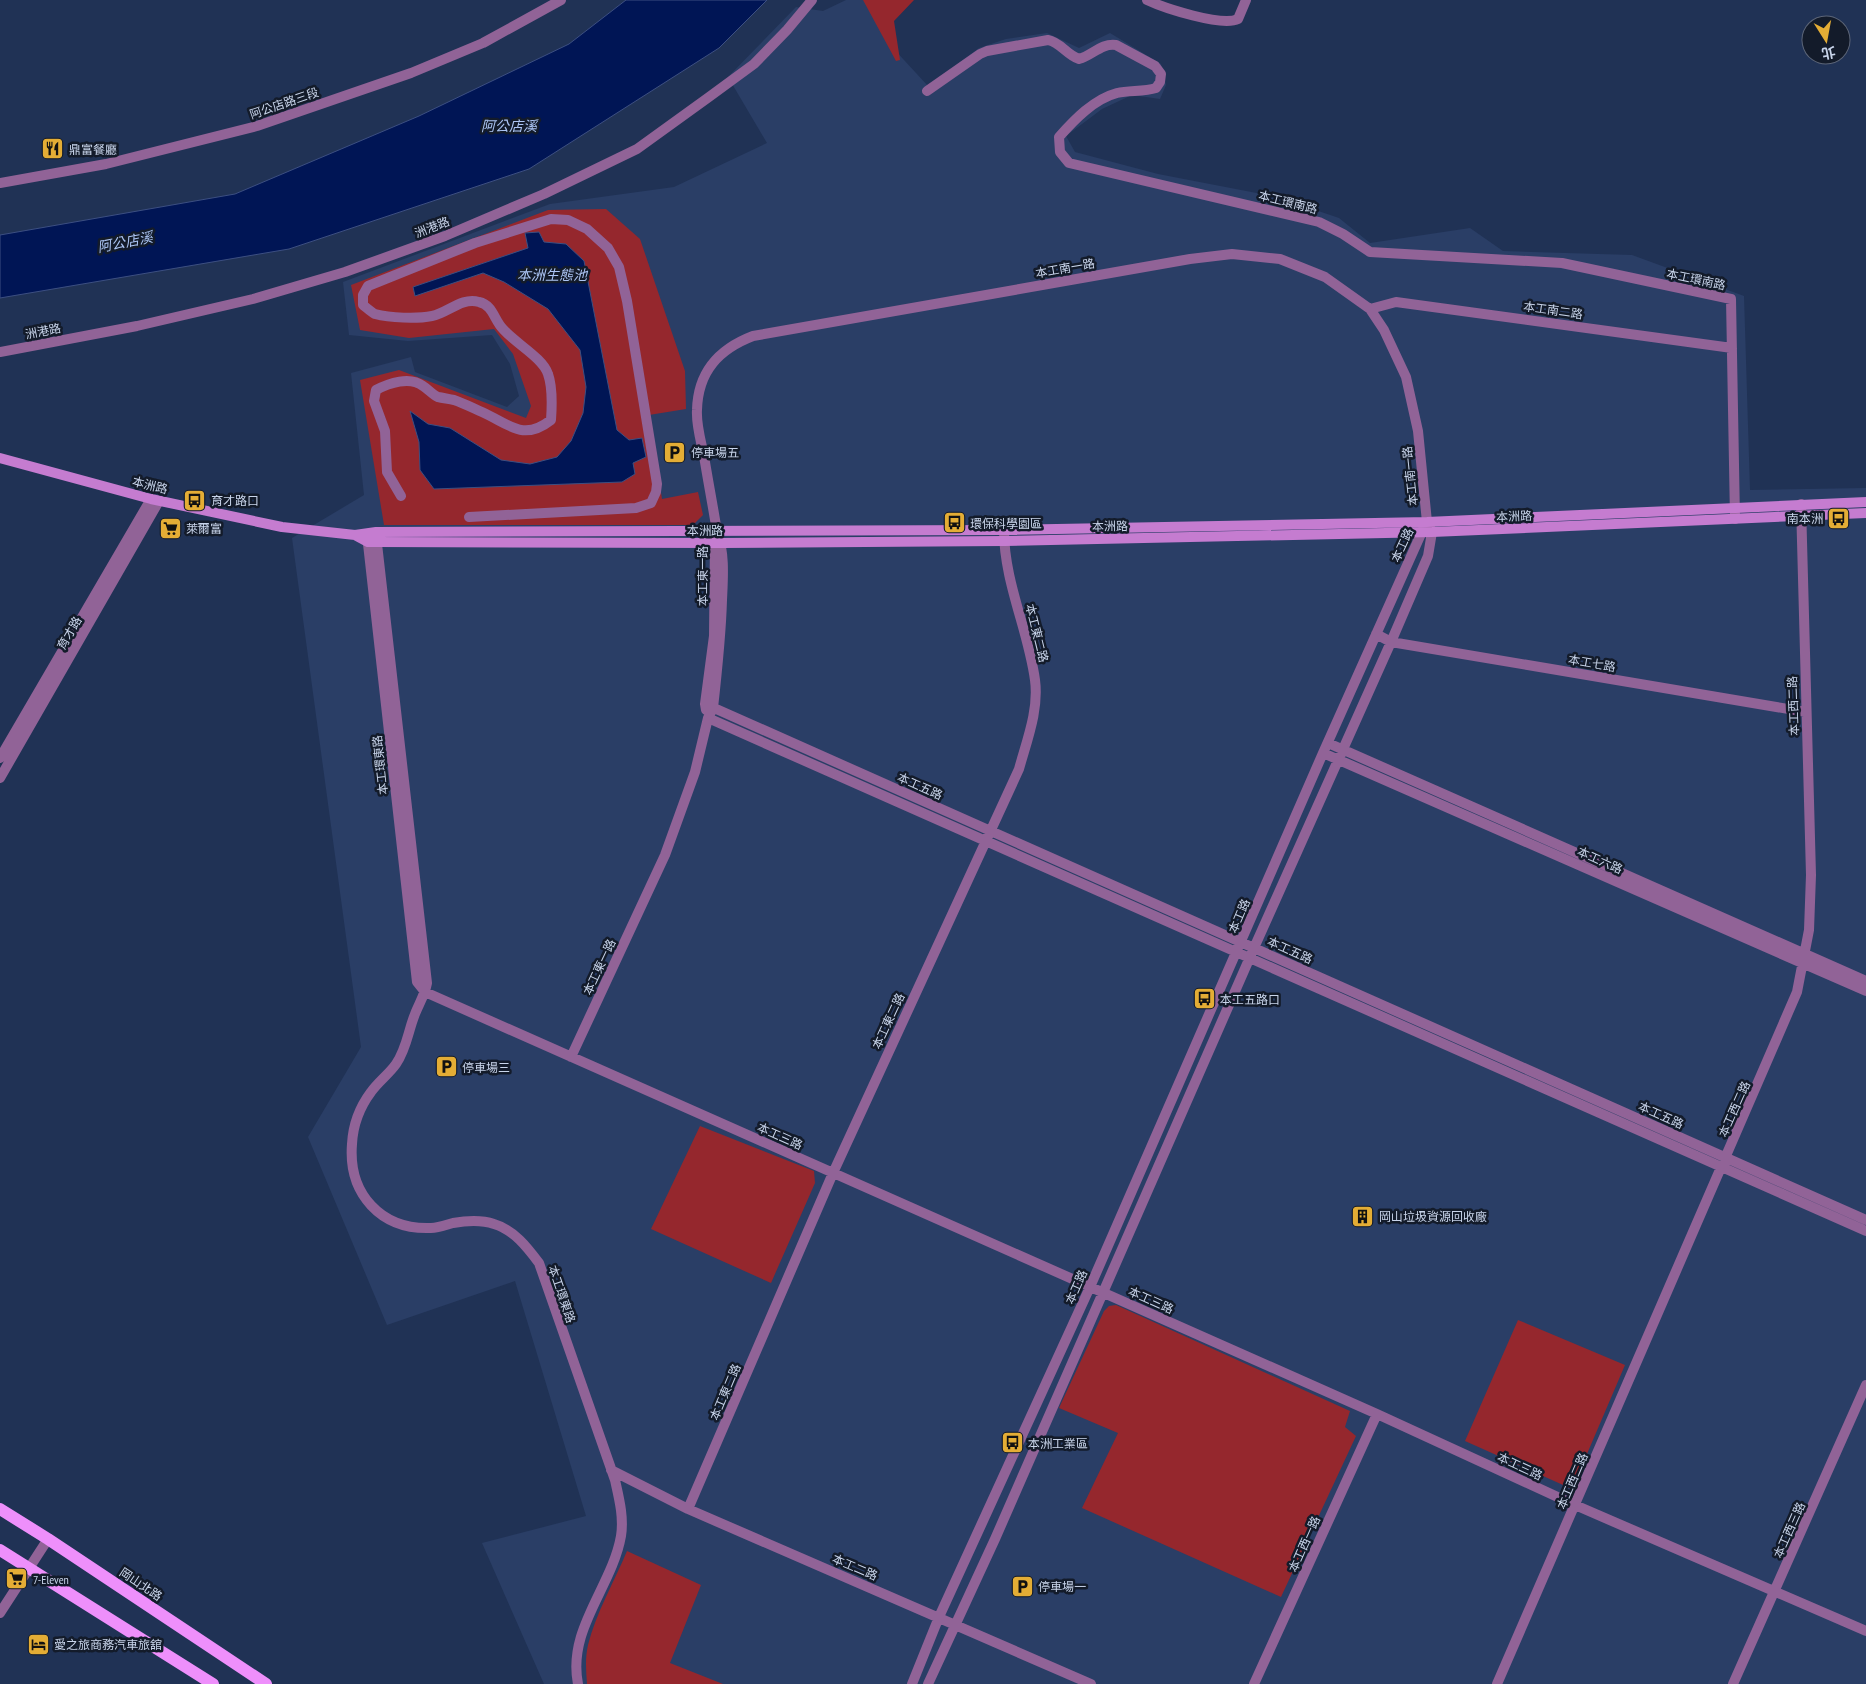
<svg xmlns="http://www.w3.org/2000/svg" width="1866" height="1684" font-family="'PT Sans Narrow','Noto Sans TC',sans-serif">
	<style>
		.built { fill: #2a3e66 }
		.green { fill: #95272d }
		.water { fill: #001555; stroke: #3c4f82 }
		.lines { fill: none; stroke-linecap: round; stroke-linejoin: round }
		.street { stroke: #916397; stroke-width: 10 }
		.secondary { stroke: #c57cd0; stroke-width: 10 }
		.primary { stroke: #ee8ffb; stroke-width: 12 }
		.labels { text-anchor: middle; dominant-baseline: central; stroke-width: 5; stroke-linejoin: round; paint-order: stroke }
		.street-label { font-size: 12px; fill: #c9d5eb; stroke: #131b2a }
		.poi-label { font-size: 12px; fill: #c9d5eb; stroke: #131b2a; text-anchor: start }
		.water-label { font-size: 14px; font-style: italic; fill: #acc5f4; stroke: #131b2a }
	</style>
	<rect width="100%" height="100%" fill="#203255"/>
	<path class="built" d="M846 0H866L892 47 928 86 979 48 1006 39 1047 33 1079 48 1110 33 1161 64 1166 85 1160 99 1132 95 1102 109 1066 136 1075 152 1158 174 1277 197 1339 218 1370 243 1470 228 1503 251 1632 255 1744 296 1750 490 1866 488V1684H544L482 1543 586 1516 515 1281 387 1325 308 1137 361 1047 292 538 364 495 351 373 411 357 415 372 507 407 519 396 510 364 492 335 408 341 349 335 343 282 550 204 674 187 767 143 728 77 796 7 823 11Z"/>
	<path class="green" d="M863 0H914L894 21 900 60 896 61Z
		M606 209 640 239 685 371 686 409 649 415 662 499 698 492 703 515 693 525H384L360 380 399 370 526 418 531 406 513 354 494 329 409 338 360 330 351 285 548 210Z
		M700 1126 814 1171 815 1183 771 1283 651 1229Z
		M1116 1305 1350 1411 1345 1427 1356 1436 1281 1597 1082 1508 1118 1433 1059 1408 1104 1311 1109 1306Z
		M1518 1320 1625 1365 1572 1489 1465 1441Z
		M627 1551 701 1585 670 1663 723 1684H587C586 1671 585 1658 588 1645 596 1613 614 1582 627 1551Z"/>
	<path class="water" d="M626 0H767L719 48 529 169 289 249 0 298V235L235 194 419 116 569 44Z
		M539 232 544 242 566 244 584 261 617 430 629 440 642 438 646 457 633 463 635 474 622 482 434 489 420 470 419 442 410 411 428 424 450 428 501 460 530 464 557 457 571 441 583 413 586 387 580 350 548 309 504 282 483 273 415 296 413 287 528 248 525 233Z"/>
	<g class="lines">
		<path class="street" d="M1147 0C1164 8 1222 27 1238 19L1246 0
			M927 91 980 54 987 51 1048 40C1060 42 1067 55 1079 59 1093 55 1101 43 1116 45L1155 66 1161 74 1160 82 1156 88C1143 92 1130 90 1117 93 1094 99 1074 120 1059 137L1060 152 1069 163 1319 222 1343 234 1370 252 1562 263 1731 299 1735 519
			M0 183 106 164 257 126 411 73 483 43 561 0
			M1370 309 1396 302 1732 348
			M0 352 137 326 253 299 345 272 445 236 544 194 637 149 709 97 754 64 787 30 812 0
			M401 496 387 472 385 431 374 401 376 390C389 383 410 376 423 386 428 389 433 395 438 397 443 398 449 399 454 400 463 403 473 408 482 412 509 424 523 442 551 420 552 406 553 388 548 374 543 358 515 343 503 329 494 320 493 305 479 302 461 297 448 313 432 316 417 319 390 318 375 314 371 312 367 308 363 305V295L368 286 475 243 551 219 568 220 587 229 608 248 619 267 627 301 657 484 656 492 651 503 636 508 469 517
			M367 535 417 982 425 992 1377 1414 1575 1505 1866 1631
			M376 535 427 983C425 994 419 1004 415 1014 408 1031 407 1048 396 1064 389 1074 378 1082 371 1092 359 1108 353 1125 352 1144 348 1194 381 1230 431 1228 438 1228 446 1225 453 1223 465 1221 482 1220 494 1224 514 1230 527 1247 539 1263L615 1480C619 1498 624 1517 621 1536 612 1587 567 1629 578 1684
			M1376 634 1391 642 1806 712
			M705 704 1866 1220
			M706 710 705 704 714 636 715 540
			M708 718 1866 1231
			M1328 743 1866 981
			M1323 753 1866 991
			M0 758 151 499
			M0 778 159 501
			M571 1057 665 855 695 772 708 718 713 708C717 672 721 636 722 600 723 578 725 553 717 532 713 506 708 481 704 456 701 441 696 425 697 410 698 371 719 349 753 336L1190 259 1232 254 1280 259 1325 277 1370 309 1384 330 1406 377 1418 431 1427 522 1432 532 1428 556 1391 642 1254 948 995 1539 928 1684
			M611 1470 688 1509 1091 1684
			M688 1509 833 1173 1019 769C1027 740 1039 710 1035 680 1028 629 1004 582 1004 530
			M0 1613 48 1539
			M912 1684 939 1617 1090 1287 1323 753 1425 525
			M1254 1684 1377 1414
			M1497 1684 1797 992 1809 930 1811 875 1801 504
			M1733 1684 1866 1385"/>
		<path class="secondary" d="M0 458 151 499 282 527 355 535 376 532 1004 530 1427 522 1866 502
			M355 535 368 542H377L721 543 1004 541 1432 532 1866 513"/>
		<path class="primary" d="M0 1509 48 1539 266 1684
			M0 1550 213 1684"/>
	</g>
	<defs>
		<symbol id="restaurant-square" viewBox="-11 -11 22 22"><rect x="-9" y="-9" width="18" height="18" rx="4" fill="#e4ad35" stroke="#131b2a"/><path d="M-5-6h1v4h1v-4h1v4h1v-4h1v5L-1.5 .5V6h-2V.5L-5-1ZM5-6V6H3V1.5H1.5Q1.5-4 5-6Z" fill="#111"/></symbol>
		<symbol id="parking-square" viewBox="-11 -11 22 22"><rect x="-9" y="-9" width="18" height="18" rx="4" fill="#e4ad35" stroke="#131b2a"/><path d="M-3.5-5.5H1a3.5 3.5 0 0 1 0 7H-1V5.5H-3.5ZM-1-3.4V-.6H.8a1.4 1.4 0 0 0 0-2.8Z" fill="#111"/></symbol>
		<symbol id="bus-square" viewBox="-11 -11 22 22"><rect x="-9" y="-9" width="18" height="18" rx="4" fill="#e4ad35" stroke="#131b2a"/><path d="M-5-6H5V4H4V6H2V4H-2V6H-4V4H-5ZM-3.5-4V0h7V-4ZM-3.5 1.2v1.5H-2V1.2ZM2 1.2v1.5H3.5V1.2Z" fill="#111"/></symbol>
		<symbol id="supermarket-square" viewBox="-11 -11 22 22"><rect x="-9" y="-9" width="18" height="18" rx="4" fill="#e4ad35" stroke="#131b2a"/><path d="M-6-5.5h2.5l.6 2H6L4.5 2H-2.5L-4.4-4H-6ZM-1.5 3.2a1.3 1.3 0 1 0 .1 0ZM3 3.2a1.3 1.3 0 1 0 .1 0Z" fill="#111"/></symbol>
		<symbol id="building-square" viewBox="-11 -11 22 22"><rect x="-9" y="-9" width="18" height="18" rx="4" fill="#e4ad35" stroke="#131b2a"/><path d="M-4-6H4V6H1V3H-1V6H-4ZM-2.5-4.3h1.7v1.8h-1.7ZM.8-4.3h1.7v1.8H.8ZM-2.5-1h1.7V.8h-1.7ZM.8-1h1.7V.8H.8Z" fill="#111"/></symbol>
		<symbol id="hotel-square" viewBox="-11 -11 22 22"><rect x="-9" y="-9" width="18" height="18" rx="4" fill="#e4ad35" stroke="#131b2a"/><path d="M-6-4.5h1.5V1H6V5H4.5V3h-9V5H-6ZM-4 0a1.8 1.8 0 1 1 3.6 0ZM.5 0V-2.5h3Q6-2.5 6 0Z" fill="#111"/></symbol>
	</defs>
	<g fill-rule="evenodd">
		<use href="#restaurant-square" x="40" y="136" width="25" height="25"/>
		<use href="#parking-square" x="662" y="440" width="25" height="25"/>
		<use href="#bus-square" x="182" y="488" width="25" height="25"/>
		<use href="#bus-square" x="1826" y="506" width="25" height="25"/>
		<use href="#bus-square" x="942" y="510" width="25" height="25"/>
		<use href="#supermarket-square" x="158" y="516" width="25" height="25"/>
		<use href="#bus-square" x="1192" y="986" width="25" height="25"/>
		<use href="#parking-square" x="434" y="1054" width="25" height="25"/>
		<use href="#building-square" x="1350" y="1204" width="25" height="25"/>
		<use href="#bus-square" x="1000" y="1430" width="25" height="25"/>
		<use href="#supermarket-square" x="4" y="1566" width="25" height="25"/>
		<use href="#parking-square" x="1010" y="1574" width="25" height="25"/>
		<use href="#hotel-square" x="26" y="1632" width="25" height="25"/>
	</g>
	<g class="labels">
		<g class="street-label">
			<text transform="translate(284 103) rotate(-19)">阿公店路三段</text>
			<text transform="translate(1288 202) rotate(14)">本工環南路</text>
			<text transform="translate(432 227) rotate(-21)">洲港路</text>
			<text transform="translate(1065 268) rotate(-10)">本工南一路</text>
			<text transform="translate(1696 279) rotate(12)">本工環南路</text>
			<text transform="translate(1553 310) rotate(8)">本工南二路</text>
			<text transform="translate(43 331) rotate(-11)">洲港路</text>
			<text transform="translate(1410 476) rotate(-96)">本工南一路</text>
			<text transform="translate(150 485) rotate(14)">本洲路</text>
			<text transform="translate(1514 516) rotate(-2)">本洲路</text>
			<text transform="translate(1110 526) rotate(-1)">本洲路</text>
			<text x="705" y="530">本洲路</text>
			<text transform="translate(1402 545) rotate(-65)">本工路</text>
			<text transform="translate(702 576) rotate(-90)">本工東一路</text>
			<text transform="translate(69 633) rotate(-60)">育才路</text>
			<text transform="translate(1037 633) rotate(76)">本工東二路</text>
			<text transform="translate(1592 663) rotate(10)">本工七路</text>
			<text transform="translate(1793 706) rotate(-92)">本工西二路</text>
			<text transform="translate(380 765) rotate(-96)">本工環東路</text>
			<text transform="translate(920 786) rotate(24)">本工五路</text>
			<text transform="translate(1600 860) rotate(24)">本工六路</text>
			<text transform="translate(1239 916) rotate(-67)">本工路</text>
			<text transform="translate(1290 950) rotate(24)">本工五路</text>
			<text transform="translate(599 967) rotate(-65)">本工東一路</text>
			<text transform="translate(888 1021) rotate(-65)">本工東二路</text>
			<text transform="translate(1734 1109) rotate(-66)">本工西二路</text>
			<text transform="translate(1661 1115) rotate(24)">本工五路</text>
			<text transform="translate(780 1136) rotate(24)">本工三路</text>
			<text transform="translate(1076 1287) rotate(-66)">本工路</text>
			<text transform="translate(562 1294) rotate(71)">本工環東路</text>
			<text transform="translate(1151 1300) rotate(24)">本工三路</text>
			<text transform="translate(725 1392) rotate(-67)">本工東二路</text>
			<text transform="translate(1520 1466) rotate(25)">本工三路</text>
			<text transform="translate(1572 1481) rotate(-67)">本工西二路</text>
			<text transform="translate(1789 1530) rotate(-66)">本工西三路</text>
			<text transform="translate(1304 1544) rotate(-66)">本工西一路</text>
			<text transform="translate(855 1567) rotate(23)">本工二路</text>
			<text transform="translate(141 1584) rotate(34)">岡山北路</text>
		</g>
		<g class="poi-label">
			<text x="69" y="149">鼎富餐廳</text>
			<text x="691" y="452">停車場五</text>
			<text x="211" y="500">育才路口</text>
			<text x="1823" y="518" text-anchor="end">南本洲</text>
			<text x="970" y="523">環保科學園區</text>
			<text x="186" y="528">萊爾富</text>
			<text x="1220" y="999">本工五路口</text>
			<text x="462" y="1067">停車場三</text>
			<text x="1379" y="1216">岡山垃圾資源回收廠</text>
			<text x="1028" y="1443">本洲工業區</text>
			<text x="33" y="1579">7-Eleven</text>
			<text x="1038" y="1586">停車場一</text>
			<text x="54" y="1644">愛之旅商務汽車旅舘</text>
		</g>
		<g class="water-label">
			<text x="509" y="126">阿公店溪</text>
			<text transform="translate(125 242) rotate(-11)">阿公店溪</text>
			<text x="552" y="275">本洲生態池</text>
		</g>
	</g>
	<g transform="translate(1826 40) rotate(169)"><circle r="24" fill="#131b2a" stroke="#5c6577"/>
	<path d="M0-4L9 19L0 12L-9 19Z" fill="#e4ad35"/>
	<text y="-8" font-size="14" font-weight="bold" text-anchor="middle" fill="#c9d5eb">北</text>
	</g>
</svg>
